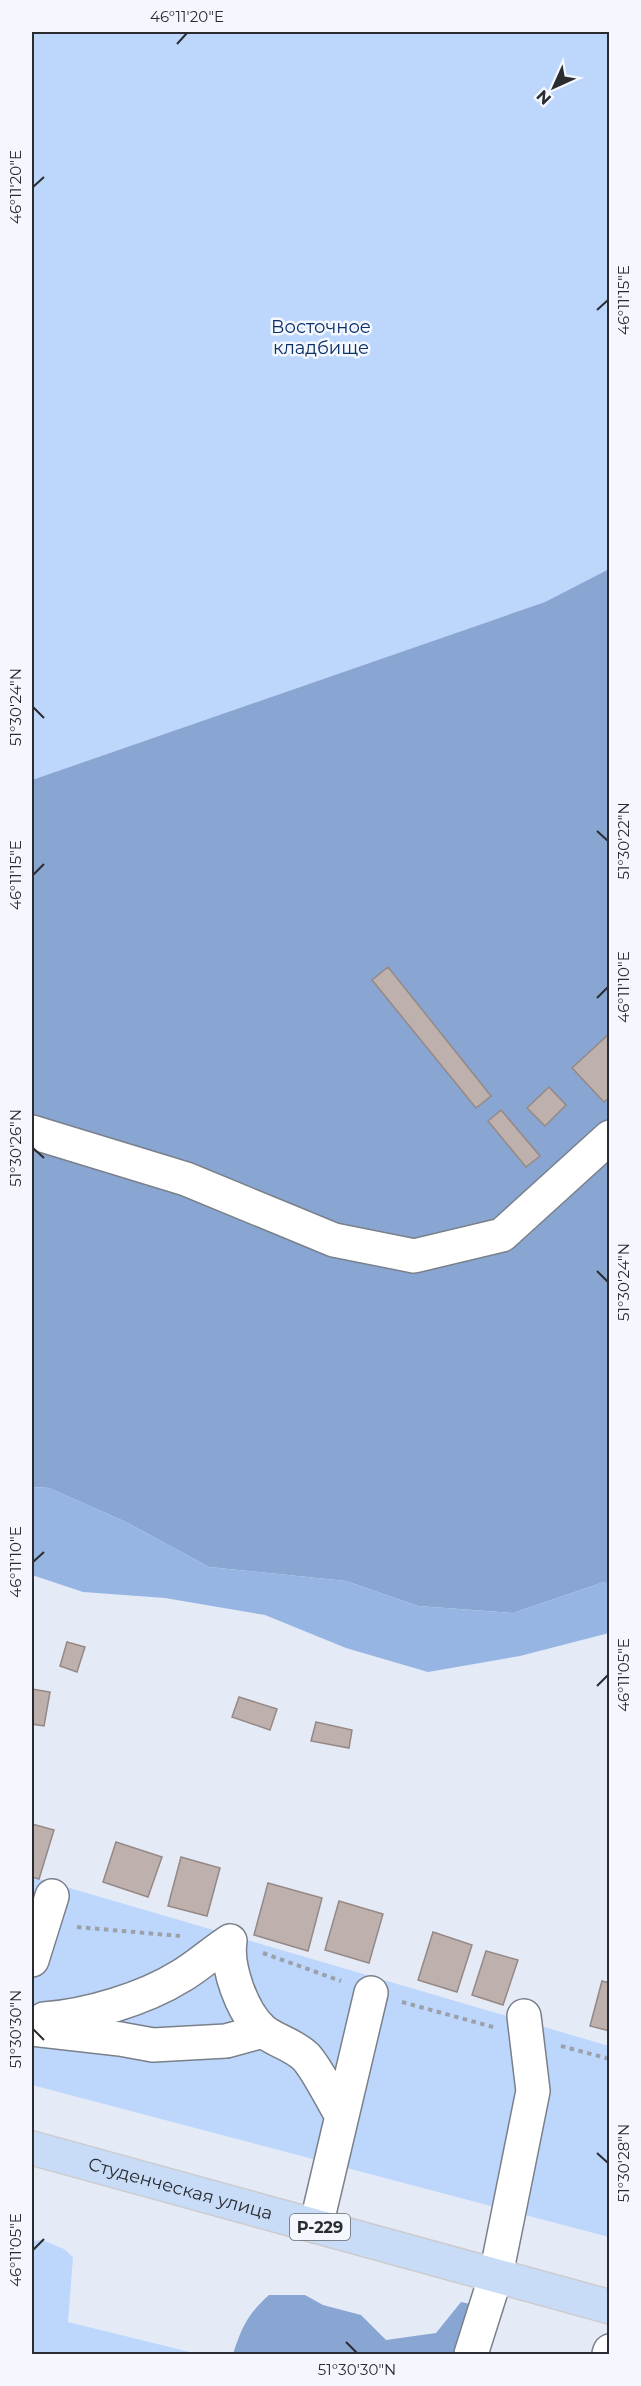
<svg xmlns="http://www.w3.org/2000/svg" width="641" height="2386" font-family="Montserrat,sans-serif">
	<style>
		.green { fill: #bdd6fc }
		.forest { fill: #89a6d3 }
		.water { fill: #97b5e2 }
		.building { fill: #beb1ad; stroke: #958885; stroke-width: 1.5 }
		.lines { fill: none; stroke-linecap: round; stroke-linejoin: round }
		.minor-casing { stroke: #7a808a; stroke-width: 36 }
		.major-casing { stroke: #cccccd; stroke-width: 36 }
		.path { stroke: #9ba0a9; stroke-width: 4; stroke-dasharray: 4.5 4.5; stroke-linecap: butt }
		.minor { stroke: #fff; stroke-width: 33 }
		.major { stroke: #c8dbf7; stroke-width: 33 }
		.ticks { fill: none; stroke: #2a2c30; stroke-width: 2 }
		.labels { text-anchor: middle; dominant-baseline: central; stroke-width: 5; stroke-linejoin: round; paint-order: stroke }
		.shield { fill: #f4f8fe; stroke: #67696e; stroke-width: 1.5 }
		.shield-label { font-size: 16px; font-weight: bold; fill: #2a2c30 }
		.park-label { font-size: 18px; fill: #0b3066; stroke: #f4f8fe }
		.street-label { font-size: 18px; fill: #2a2c30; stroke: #f4f8fe }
		.neatline { fill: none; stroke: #2a2c30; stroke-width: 2 }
		.ticks-label { font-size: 15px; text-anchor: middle; fill: #2a2c30 }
	</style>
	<rect width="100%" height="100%" fill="#e4ebf6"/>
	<path class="green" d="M32 32H609V569L545 602 32 780Z
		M32 1877 609 2046V2237L32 2085Z
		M42 2240 64 2249 73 2257 68 2322 198 2354H32V2241Z"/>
	<path class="forest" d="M609 569V1582H604L513 1613 418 1606 346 1581 209 1567 126 1522 49 1488 32 1487V780L545 602Z
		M269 2295H305L323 2305 361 2315 386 2340 436 2333 461 2302 470 2304 456 2354H233C242 2327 247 2315 269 2295Z"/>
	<path class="water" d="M32 1487 49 1488 126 1522 209 1567 346 1581 418 1606 513 1613 604 1582H609V1633L520 1656 428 1672 346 1648 265 1615 165 1598 83 1592 32 1575Z"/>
	<path class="building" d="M388 967 491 1096 476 1108 372 980Z
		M610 1033V1097L604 1102 572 1068Z
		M549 1087 566 1105 545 1126 527 1108Z
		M501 1110 540 1156 526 1167 488 1121Z
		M67 1642 85 1647 77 1672 60 1666Z
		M32 1689 50 1692 44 1726 32 1724Z
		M239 1697 277 1709 270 1730 232 1717Z
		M316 1722 352 1730 349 1748 311 1741Z
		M32 1824 54 1830 39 1879 32 1877Z
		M116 1842 162 1857 148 1897 103 1882Z
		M181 1857 220 1868 207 1916 168 1906Z
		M268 1883 322 1898 308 1951 254 1935Z
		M339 1901 383 1914 369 1963 325 1950Z
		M433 1932 472 1945 457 1992 418 1980Z
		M486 1951 518 1960 503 2005 472 1995Z
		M602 1981 610 1983V2031L590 2026Z"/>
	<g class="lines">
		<defs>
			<path id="minor" d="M32 1132 186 1179 334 1240 414 1256 502 1235 610 1137
				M230 1941C226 1967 242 2012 262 2030 275 2041 293 2044 306 2057 318 2070 332 2100 342 2116
				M32 1960 52 1896
				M44 2019C87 2016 144 1999 181 1976 198 1966 213 1952 230 1941
				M32 2029 120 2039 153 2045 226 2041 263 2031
				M316 2226 371 1993
				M471 2354 496 2275 533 2091 524 2016
				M609 2354 610 2351"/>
			<g id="major">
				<path id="s1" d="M32 2148 610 2307"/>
			</g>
		</defs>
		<use href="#minor" class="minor-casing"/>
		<use href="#major" class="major-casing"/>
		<path class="path" d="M77 1927 180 1936
			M263 1953 341 1981
			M402 2002 493 2027
			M561 2046 610 2059"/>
		<use href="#minor" class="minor"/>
		<use href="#major" class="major"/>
	</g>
	<path class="ticks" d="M177 44 187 33M33 187 44 177M597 310 608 300M33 707 44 718M597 831 608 841M33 875 44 864M597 998 608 987M33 1148 44 1158M597 1271 608 1282M33 1562 44 1552M597 1686 608 1675M33 2029 44 2040M597 2153 608 2163M33 2250 44 2239M346 2342 357 2353"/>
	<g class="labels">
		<rect class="shield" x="290" y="2214" width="60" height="26" rx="4.5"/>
		<g class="shield-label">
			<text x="320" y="2227">Р-229</text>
		</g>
		<g class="park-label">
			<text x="321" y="327">Восточное<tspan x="321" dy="21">кладбище</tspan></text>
		</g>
		<g class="street-label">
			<text stroke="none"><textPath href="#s1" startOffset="154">Студенческая улица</textPath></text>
		</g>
	</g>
	<rect width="641" height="2386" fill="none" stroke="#f4f8fe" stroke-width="66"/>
	<g transform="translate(554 87) rotate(225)" stroke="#f4f8fe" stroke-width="4.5" paint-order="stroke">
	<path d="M0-4.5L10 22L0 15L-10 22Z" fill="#2a2c30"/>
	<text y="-9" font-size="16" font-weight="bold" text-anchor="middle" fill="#2a2c30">N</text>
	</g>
	<rect x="33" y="33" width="575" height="2320" class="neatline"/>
	<g class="ticks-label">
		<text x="187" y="22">46°11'20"E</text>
		<text transform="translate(16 187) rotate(-90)" y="5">46°11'20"E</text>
		<text transform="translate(624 300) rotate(-90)" y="5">46°11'15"E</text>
		<text transform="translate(16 707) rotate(-90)" y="5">51°30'24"N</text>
		<text transform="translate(624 841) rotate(-90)" y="5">51°30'22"N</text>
		<text transform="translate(16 875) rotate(-90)" y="5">46°11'15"E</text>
		<text transform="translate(624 987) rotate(-90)" y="5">46°11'10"E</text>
		<text transform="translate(16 1148) rotate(-90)" y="5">51°30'26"N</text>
		<text transform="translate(624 1282) rotate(-90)" y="5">51°30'24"N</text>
		<text transform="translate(16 1562) rotate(-90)" y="5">46°11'10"E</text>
		<text transform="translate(624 1675) rotate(-90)" y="5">46°11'05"E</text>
		<text transform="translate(16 2029) rotate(-90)" y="5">51°30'30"N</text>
		<text transform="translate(624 2163) rotate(-90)" y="5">51°30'28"N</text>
		<text transform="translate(16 2250) rotate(-90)" y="5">46°11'05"E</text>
		<text x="357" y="2375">51°30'30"N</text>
	</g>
</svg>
